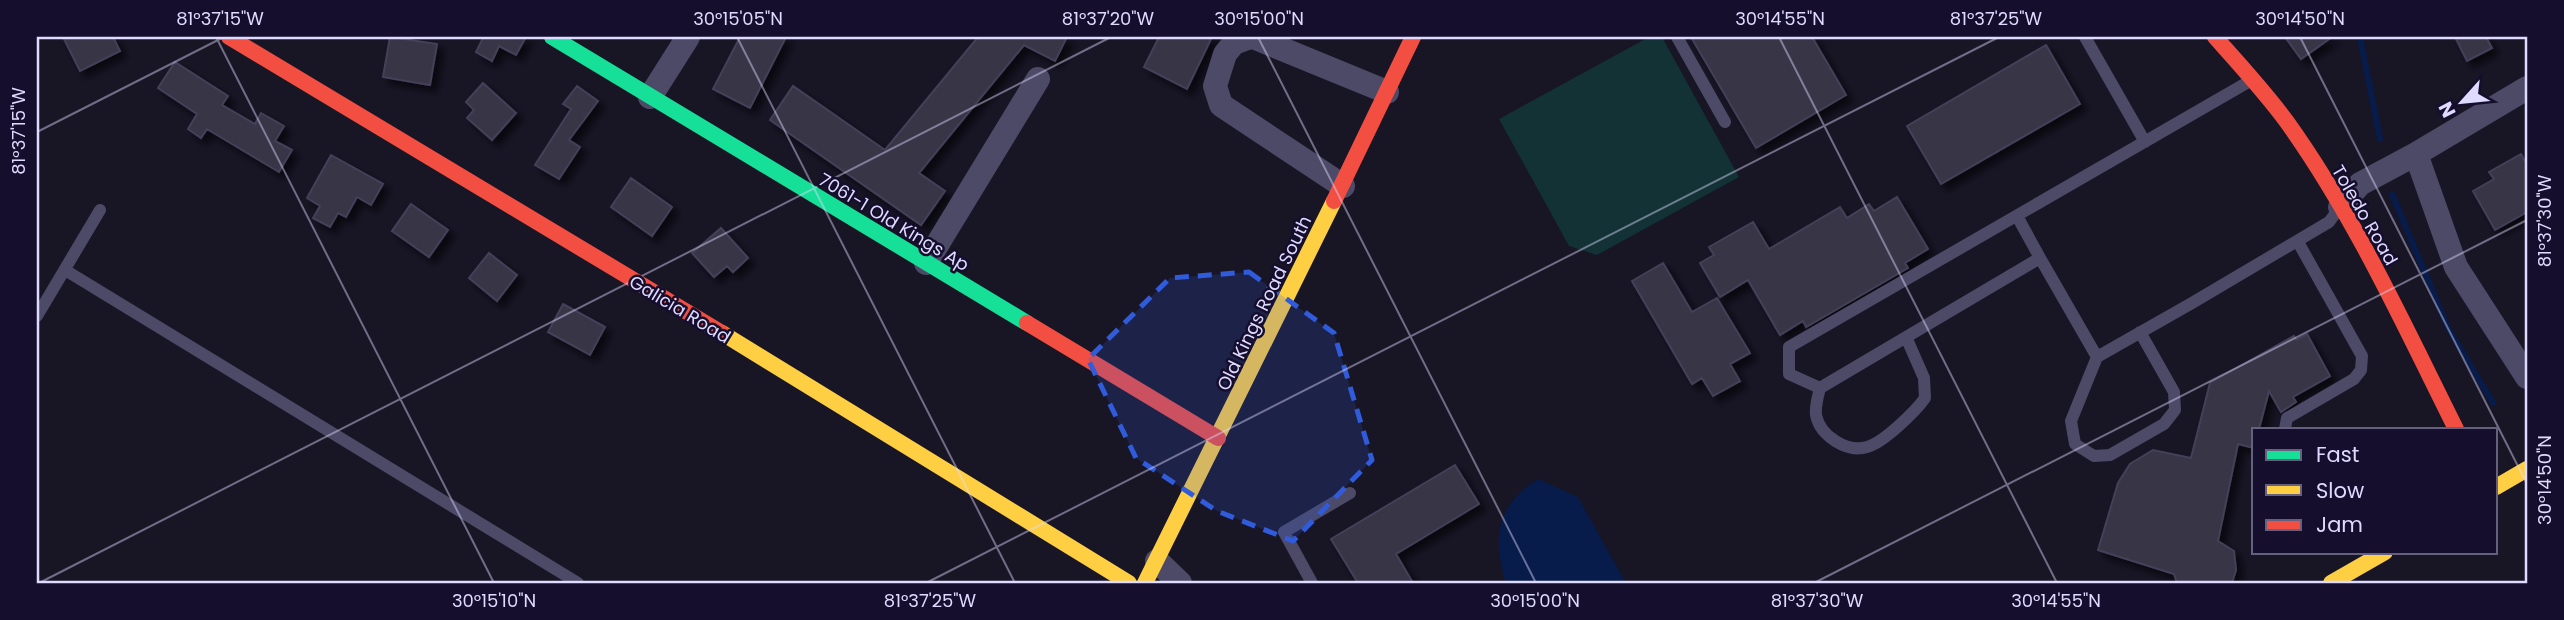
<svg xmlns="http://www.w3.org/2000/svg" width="2564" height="620" font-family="Poppins,sans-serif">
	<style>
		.green { fill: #123235 }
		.water { fill: #071c4a }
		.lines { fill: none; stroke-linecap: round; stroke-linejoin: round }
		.stream { stroke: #071c4a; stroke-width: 6 }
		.building { fill: #383446; stroke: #454059; stroke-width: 2; filter: url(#shadow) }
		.lane { stroke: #4c4a66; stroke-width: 12 }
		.street { stroke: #4c4a66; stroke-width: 24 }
		.fast { stroke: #16e098; stroke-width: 16 }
		.slow { stroke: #ffcf43; stroke-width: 16 }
		.jam { stroke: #f24e42; stroke-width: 16 }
		.marked { fill: #305cdc; fill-opacity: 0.2; stroke: #305cdc; stroke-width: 5; stroke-dasharray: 14 9; stroke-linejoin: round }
		.ticks { fill: none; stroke: #dfdaff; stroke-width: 2; stroke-opacity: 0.45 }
		.labels { text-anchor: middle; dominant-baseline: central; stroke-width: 5; stroke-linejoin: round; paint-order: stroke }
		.street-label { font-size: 18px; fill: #dfdaff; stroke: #150e2c }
		.neatline { fill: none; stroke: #dfdaff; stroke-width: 2.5 }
		.ticks-label { font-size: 18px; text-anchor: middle; fill: #dfdaff }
	</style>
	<defs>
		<filter id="shadow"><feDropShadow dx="6" dy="6" stdDeviation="3.5" flood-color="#0009"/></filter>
	</defs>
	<rect width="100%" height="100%" fill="#181525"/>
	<path class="green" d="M1649 37H1662L1739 177 1597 255 1569 246 1499 119Z"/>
	<path class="water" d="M1538 479 1578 497 1626 583H1506C1492 538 1496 505 1538 479Z"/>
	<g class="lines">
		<path class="stream" d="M2360 37 2380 139
			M2392 194 2448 328 2493 403"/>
	</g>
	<path class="building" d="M63 37H113L120 51 80 71Z
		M390 37 437 44 430 85 383 77Z
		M481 37H526L516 55 499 46 492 61 476 52 483 38Z
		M740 37H786L750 108 713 89Z
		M978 37H1067L1055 61 1024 45 919 173 945 191 921 225 770 120 793 86 885 150Z
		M1159 37H1212L1187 89 1144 67Z
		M1691 37H1812L1846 95 1756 148Z
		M2285 37H2332L2301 59Z
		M2455 37H2486L2492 48 2467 61Z
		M2046 45 2080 104 1941 184 1907 126Z
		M175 62 228 96 222 105 255 124 261 113 284 126 275 141 292 150 279 172 207 129 201 138 188 129 197 114 158 88Z
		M483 83 516 113 492 140 467 118 474 110 466 102Z
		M577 86 598 101 569 140 580 147 559 179 535 165 571 109 563 104Z
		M2521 154 2527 165V212L2495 230 2473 191 2494 179 2489 172Z
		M331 155 383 184 371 205 357 197 346 217 338 213 330 227 313 218 320 206 307 198Z
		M631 178 672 207 652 236 611 207Z
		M1897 197 1928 249 1905 263 1908 268 1806 327 1803 321 1780 335 1748 280 1720 297 1700 263 1714 255 1709 247 1753 222 1769 249 1840 207 1847 218 1869 204 1874 211Z
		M411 204 448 230 429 257 392 231Z
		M721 228 748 258 733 272 727 266 714 277 692 253Z
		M489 253 517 275 497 301 469 278Z
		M1663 263 1692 312 1717 298 1750 353 1730 364 1740 381 1713 396 1702 378 1692 384 1632 281Z
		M563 304 605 327 590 355 548 332Z
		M2307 334 2330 376 2293 397 2296 402 2281 412 2269 391 2259 429H2254V448L2238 444 2218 541 2234 551 2236 570 2232 583H2177L2174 574 2098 550 2118 483 2130 464 2153 450 2191 458 2210 383 2294 336 2296 340Z
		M1455 465 1479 504 1396 554 1413 583H1358L1331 539Z"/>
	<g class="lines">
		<path class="lane" d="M1677 37 1725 122
			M2085 37 2145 142
			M2017 216 2040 258
			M65 270 578 583
			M37 316 100 210
			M2140 332 2174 392 2175 410 2164 424 2110 455 2094 456 2075 444 2071 421 2097 357 2192 303 2329 222 2338 210
			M2097 357 2040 258 1820 388 1789 374V347L2250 81
			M1820 388C1818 396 1815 406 1816 415 1820 436 1847 453 1867 447 1883 443 1915 412 1925 398L1924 378 1906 337
			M2285 429 2287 418 2354 379 2361 370 2362 356 2298 242
			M1312 583 1284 532 1350 493"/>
		<path class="street" d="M1250 37 1234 43 1225 54 1215 86 1221 105 1343 186
			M1253 37 1387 92
			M650 97 688 37
			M2416 154 2456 267 2527 377
			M2340 207 2360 184 2416 154 2527 88
			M926 263 1038 79
			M1157 561 1180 583"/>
		<path class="fast" d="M552 37 1027 323"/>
		<path class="slow" d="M722 333 1129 583
			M2496 487 2527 469
			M1145 583 1334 201
			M2331 583 2385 552"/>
		<path class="jam" d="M229 37 722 333
			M2215 37C2240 65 2265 92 2287 122 2355 217 2404 325 2456 429
			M1334 201 1413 37
			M1027 323 1218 438"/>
	</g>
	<path class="marked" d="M1249 272 1334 333 1372 460 1293 541 1217 511 1136 458 1088 359 1170 278Z"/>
	<path class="ticks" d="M216 37 494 583M737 37 1015 583M1258 37 1536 583M1779 37 2057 583M2300 37 2527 484M37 132 224 37M39 583 1111 37M926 583 1999 37M1814 583 2527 220"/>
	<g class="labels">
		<g class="street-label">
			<text transform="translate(2365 215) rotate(60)">Toledo Road</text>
			<text transform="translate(894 222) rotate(31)">7061-1 Old Kings Ap</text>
			<text transform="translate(1264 303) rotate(-64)">Old Kings Road South</text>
			<text transform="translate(680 309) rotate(31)">Galicia Road</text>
		</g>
	</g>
	<rect width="2564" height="620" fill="none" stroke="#150e2c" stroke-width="77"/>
	<rect x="2252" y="428" width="245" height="126" fill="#150e2c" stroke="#666080" stroke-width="2"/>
	<rect x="2266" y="450" width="35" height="10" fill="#16e098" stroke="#666080" stroke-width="2"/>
	<text x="2316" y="462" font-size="21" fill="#dfdaff">Fast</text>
	<rect x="2266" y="485" width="35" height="10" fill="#ffcf43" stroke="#666080" stroke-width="2"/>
	<text x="2316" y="498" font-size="21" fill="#dfdaff">Slow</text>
	<rect x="2266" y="520" width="35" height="10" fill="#f24e42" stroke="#666080" stroke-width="2"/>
	<text x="2316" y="532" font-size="21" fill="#dfdaff">Jam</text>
	<g transform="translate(2462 102) rotate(243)" stroke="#150e2c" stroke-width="5" paint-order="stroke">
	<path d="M0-5L12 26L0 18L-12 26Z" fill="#dfdaff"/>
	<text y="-10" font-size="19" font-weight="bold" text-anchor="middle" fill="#dfdaff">N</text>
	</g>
	<rect x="38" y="38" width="2488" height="544" class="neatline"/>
	<g class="ticks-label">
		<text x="220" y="25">81°37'15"W</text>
		<text x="738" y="25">30°15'05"N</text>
		<text x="1108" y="25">81°37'20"W</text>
		<text x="1259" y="25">30°15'00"N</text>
		<text x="1780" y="25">30°14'55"N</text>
		<text x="1996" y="25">81°37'25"W</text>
		<text x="2300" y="25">30°14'50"N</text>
		<text transform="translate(19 131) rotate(-90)" y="6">81°37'15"W</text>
		<text transform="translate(2545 221) rotate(-90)" y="6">81°37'30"W</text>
		<text transform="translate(2545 480) rotate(-90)" y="6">30°14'50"N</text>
		<text x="494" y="607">30°15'10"N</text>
		<text x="930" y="607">81°37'25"W</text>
		<text x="1535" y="607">30°15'00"N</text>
		<text x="1817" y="607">81°37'30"W</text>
		<text x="2056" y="607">30°14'55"N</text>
	</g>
</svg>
